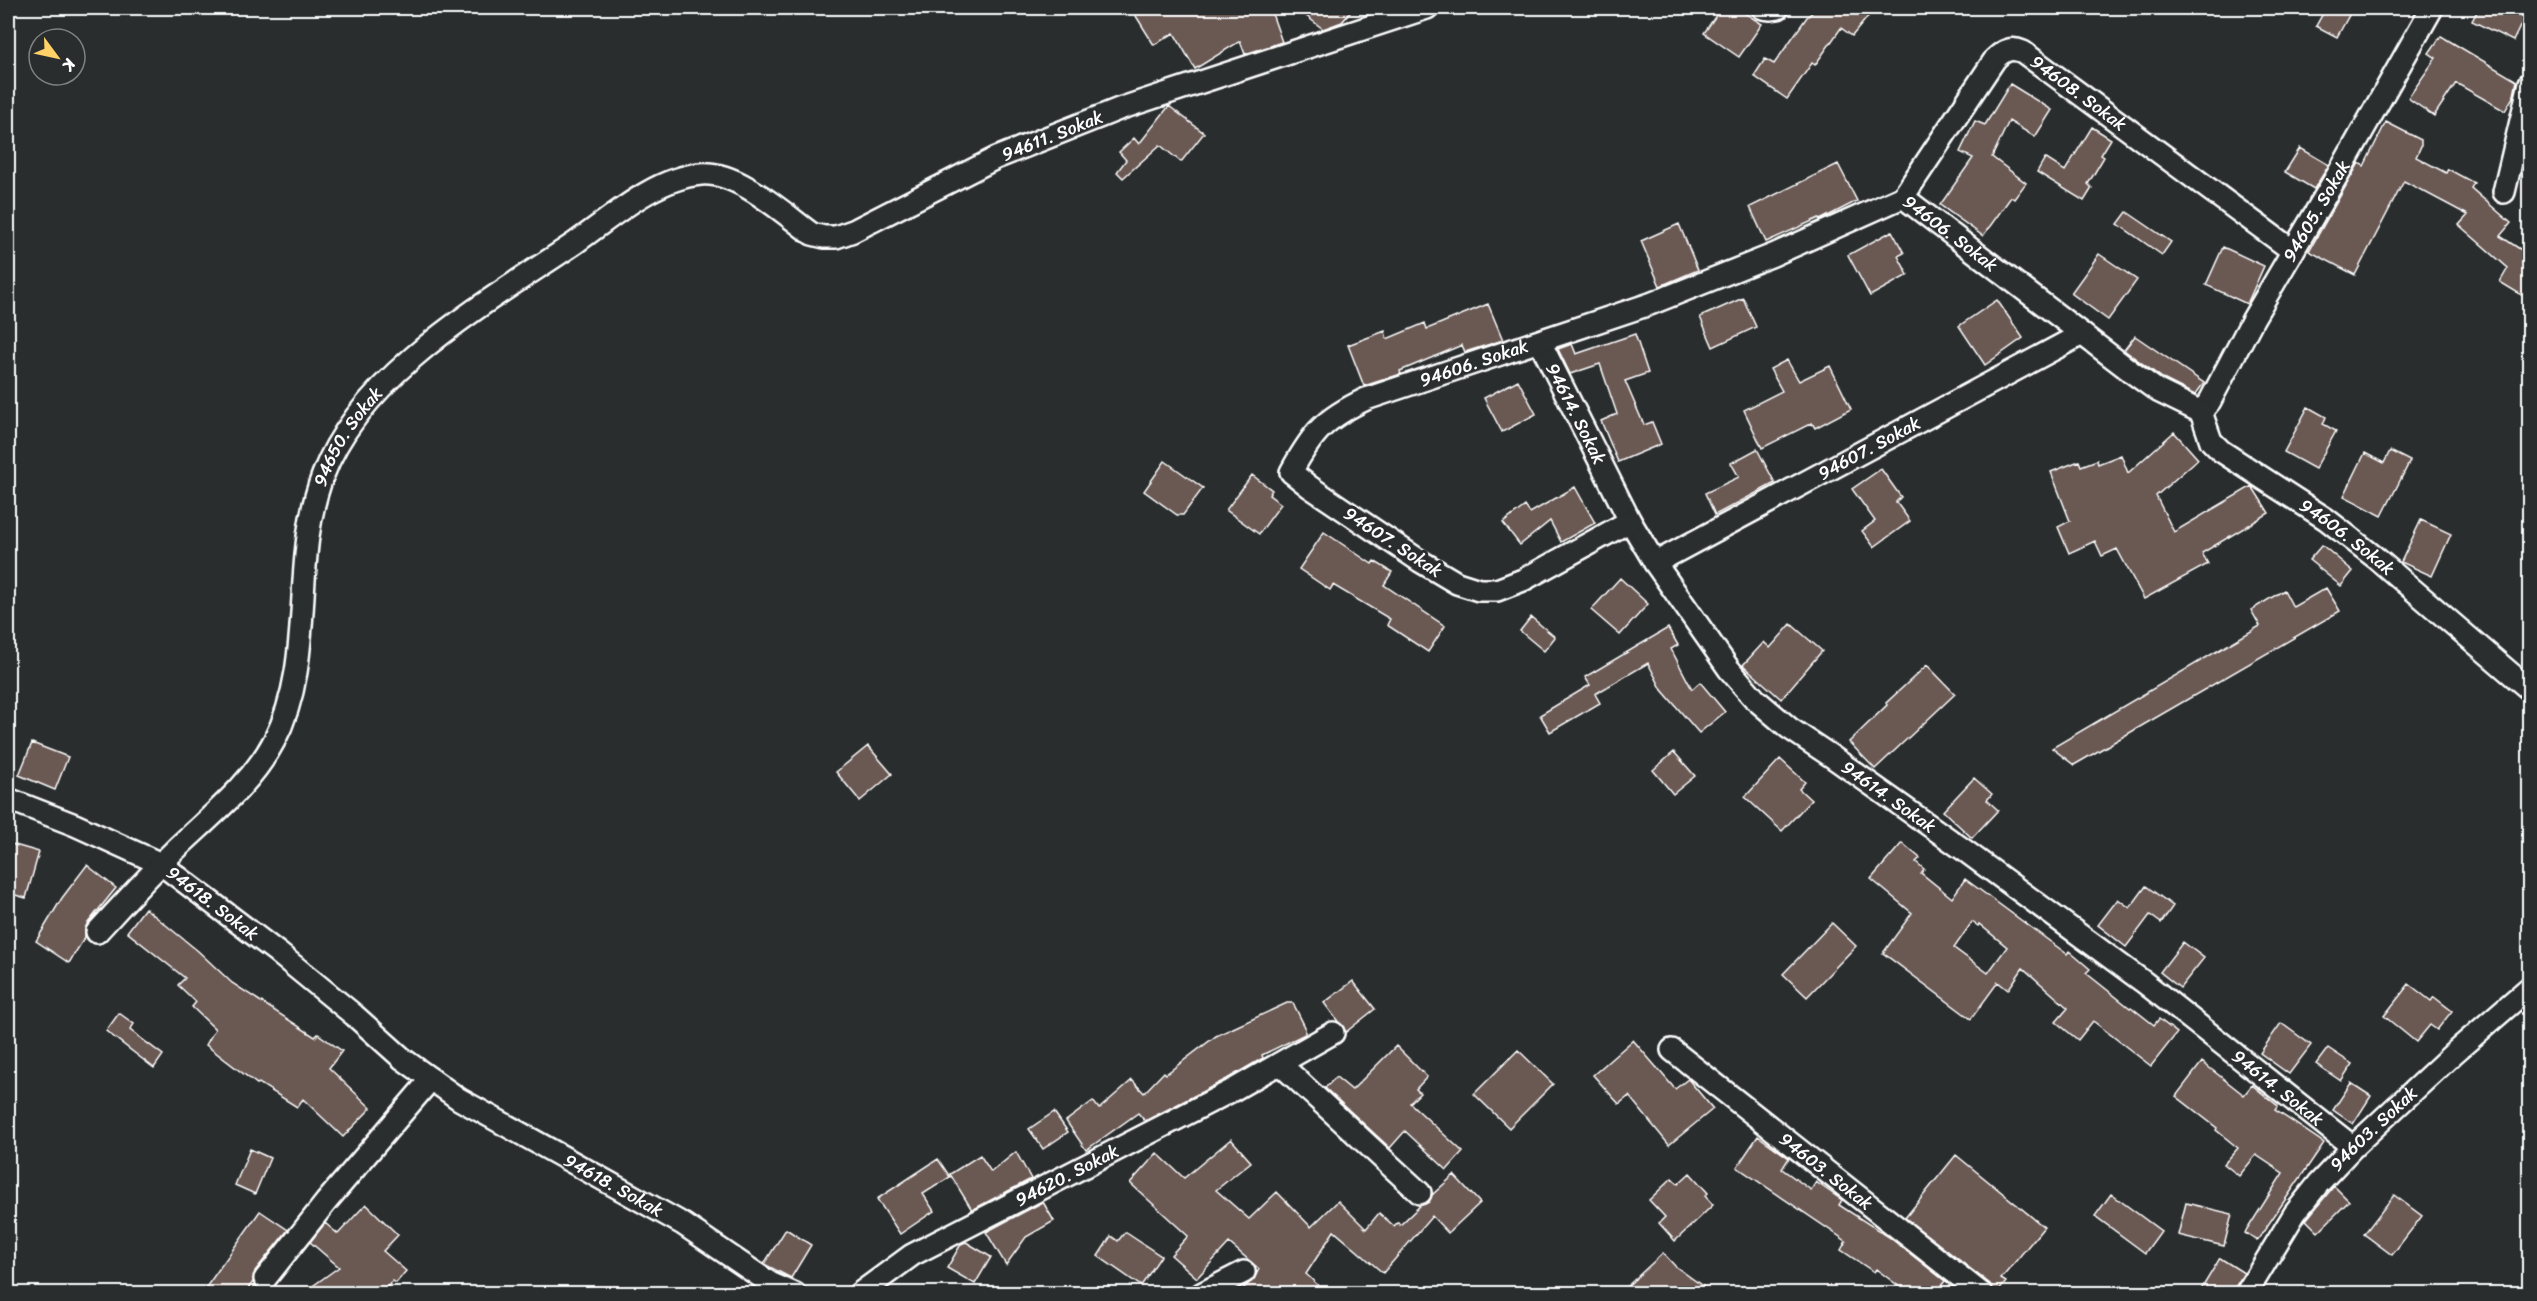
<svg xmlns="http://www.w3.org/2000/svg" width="2537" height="1301" font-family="Sriracha,sans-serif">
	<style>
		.building { fill: #6a5853; stroke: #fff; stroke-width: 1.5; fill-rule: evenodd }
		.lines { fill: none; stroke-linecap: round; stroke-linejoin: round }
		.minor-casing { stroke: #fff; stroke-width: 26 }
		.minor { stroke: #2a2d2e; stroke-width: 21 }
		.labels { text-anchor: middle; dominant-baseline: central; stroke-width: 6; stroke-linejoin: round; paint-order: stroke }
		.street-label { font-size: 18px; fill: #fff; stroke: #2a2d2e }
	</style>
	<rect width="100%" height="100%" fill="#2a2d2e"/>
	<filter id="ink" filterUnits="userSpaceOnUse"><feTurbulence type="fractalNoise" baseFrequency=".0167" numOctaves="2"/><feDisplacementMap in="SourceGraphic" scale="12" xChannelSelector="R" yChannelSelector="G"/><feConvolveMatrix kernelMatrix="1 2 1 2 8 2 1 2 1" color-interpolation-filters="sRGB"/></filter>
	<g filter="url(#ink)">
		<path class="building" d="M1131 8H1270L1282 42 1245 54 1240 41 1195 69 1174 33 1154 45Z
			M1296 8H1354L1342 22 1323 29Z
			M1721 8H1737L1762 24 1739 57 1704 33Z
			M1817 8H1875L1852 36 1841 28 1815 65 1812 63 1787 99 1754 76 1765 59 1774 64 1807 17Z
			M2326 8H2353L2337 37 2316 26Z
			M2479 8H2529L2513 41 2472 21Z
			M2441 36 2517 81 2514 95 2505 111 2456 83 2434 116 2408 98 2436 58 2429 53Z
			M2010 84 2052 110 2035 137 2009 121 1992 157 2026 183 2014 199 2011 197 1983 236 1940 205 1973 158 1960 152 1975 121 1985 125Z
			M1169 106 1204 133 1181 162 1160 145 1123 178 1117 172 1126 160 1119 152 1134 138 1139 144Z
			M2386 122 2421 140V146L2416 157 2446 173 2448 169 2474 183 2471 188 2511 223 2500 236 2529 255V285L2523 296 2500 282 2508 268 2459 225 2468 215 2404 181 2355 275 2309 251 2359 163 2364 166Z
			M2092 127 2111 139 2101 155 2104 157 2088 184 2092 188 2084 201 2037 172 2045 158 2065 171Z
			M2300 148 2329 165 2314 189 2285 172Z
			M1838 164 1857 201 1820 220 1819 218 1766 242 1750 207Z
			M2127 212 2171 242 2162 255 2118 224Z
			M1679 224 1698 270 1660 286 1641 241Z
			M1892 231 1904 253 1898 256 1908 275 1870 296 1848 255Z
			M2223 247 2264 266 2247 304 2206 285Z
			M2099 254 2137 280 2108 320 2071 293Z
			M1743 298 1756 327 1713 347 1700 317Z
			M1997 300 2023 338 1985 365 1959 326Z
			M1488 304 1503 340 1465 352 1462 345 1400 371 1401 374 1364 386 1348 345 1385 331 1387 339 1425 323 1427 329Z
			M1635 334 1648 373 1625 381 1644 425 1652 422 1661 444 1618 462 1601 421 1617 414 1600 364 1570 374 1558 349 1572 344 1576 354Z
			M2135 336 2204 383 2195 395 2165 380 2124 350Z
			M1787 360 1799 381 1830 366 1851 409 1815 428 1812 423 1762 448 1744 410 1782 391 1770 369Z
			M1518 380 1536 414 1502 432 1484 398Z
			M2308 407 2326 417 2323 424 2336 431 2315 469 2284 452Z
			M2174 432 2198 459 2156 496 2174 532 2252 486 2269 513 2202 553 2208 564 2144 599 2117 549 2102 556 2095 541 2069 553 2058 527 2070 521 2051 472 2079 461 2081 466 2097 460 2098 464 2121 455 2128 473Z
			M1757 449 1775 483 1715 515 1705 493 1739 477 1731 463Z
			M2390 451 2410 461 2382 516 2344 496 2365 453 2384 463Z
			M1165 461 1203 488 1183 515H1177L1144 491Z
			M1881 469 1901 497 1896 502 1910 521 1874 547 1862 531 1875 521 1852 489Z
			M1252 475 1272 490 1269 495 1281 504 1259 534 1226 510Z
			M1575 487 1595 523 1561 542 1550 521 1520 545 1503 523 1525 506 1530 513Z
			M2421 520 2451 534 2432 576 2401 562Z
			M1324 532 1372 564 1374 561 1392 572 1384 585 1445 626 1428 652 1387 625 1390 619 1333 585 1330 590 1299 569Z
			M2322 545 2353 571 2341 586 2309 560Z
			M1620 578 1648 604 1620 635 1591 610Z
			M2326 588 2340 611 2074 765 2052 748 2260 626 2251 610 2284 590 2293 607Z
			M1531 617 1555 637 1544 651 1520 631Z
			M1791 624 1822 651 1781 699 1743 665 1764 642 1770 648Z
			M1668 628 1678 645 1671 649 1692 689 1700 682 1725 712 1699 733 1662 690 1648 663 1595 694 1600 703 1550 732 1540 715 1590 685 1585 677Z
			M1927 665 1955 694 1875 769 1849 742 1887 705 1886 703Z
			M32 743 68 757 55 790 19 775Z
			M868 746 892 774 860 801 836 772Z
			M1674 752 1695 776 1673 794 1653 770Z
			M1780 759 1805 782 1799 789 1811 800 1782 831 1745 797Z
			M1974 778 1992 794 1987 800 1998 810 1972 838 1943 811Z
			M8 843 39 852 26 898 8 893Z
			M1902 843 1920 858 1916 862 1924 869 1921 873 1952 898 1965 879 2067 954 2069 951 2090 969 2086 973 2130 1008 2131 1007 2154 1025 2159 1019 2177 1033 2151 1066 2093 1021 2078 1040 2056 1022 2068 1008 2023 968 2008 990 1998 982 1971 1019 1883 953 1912 913 1871 879ZM1972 922 1978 926 1979 924 2007 947 1988 973 1954 948Z
			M87 865 116 888 87 924 85 930V937L69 963 36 941 62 898Z
			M2146 886 2173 906 2161 923 2150 915 2126 947 2098 925 2118 899 2130 908Z
			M145 908 198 951 232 983 315 1037 318 1034 342 1051 329 1068 371 1108 343 1137 303 1099 297 1107 259 1083 257 1084 206 1045 215 1029 192 1007 196 1002 178 985 185 978 127 932Z
			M1832 923 1856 946 1807 997 1783 974Z
			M2183 942 2204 958 2180 988 2160 972Z
			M1353 981 1375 1009 1346 1032 1324 1003Z
			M2409 984 2431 1001 2434 997 2452 1011 2437 1030 2430 1025 2416 1042 2384 1016Z
			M1287 1003H1293L1305 1027V1034L1262 1055 1263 1058 1227 1079 1145 1121 1138 1113 1086 1150 1066 1121 1093 1101 1099 1109 1132 1080 1144 1093 1164 1072 1166 1074 1216 1036Z
			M119 1013 134 1024 130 1030 163 1055 154 1068 106 1031Z
			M2281 1023 2311 1045 2289 1074 2260 1053Z
			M1633 1040 1675 1089 1688 1079 1713 1109 1669 1145 1629 1096 1619 1104 1593 1075Z
			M1396 1046 1427 1077 1416 1089 1420 1093 1410 1103 1463 1152 1447 1170 1405 1131 1390 1148 1325 1088 1336 1077 1352 1090Z
			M2328 1048 2352 1064 2341 1081 2316 1064Z
			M1518 1050 1553 1084 1509 1128 1474 1094Z
			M2202 1062 2244 1095 2252 1085 2278 1106 2275 1110 2324 1143 2257 1241 2245 1233 2283 1173 2256 1155 2239 1176 2224 1164 2238 1148 2216 1130 2217 1128 2176 1096Z
			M2351 1083 2371 1096 2353 1124 2333 1110Z
			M1054 1112 1068 1132 1043 1149 1029 1129Z
			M1758 1136 1789 1158 1782 1169 1811 1190 1816 1182 1836 1196 1842 1200 1839 1205 1889 1237 1945 1281 1935 1293H1908L1876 1269 1874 1272 1841 1250 1846 1241 1737 1167Z
			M1231 1139 1251 1162 1216 1190 1249 1219 1277 1192 1311 1227 1338 1201 1366 1229 1379 1213 1394 1226 1398 1222 1400 1225 1421 1205 1429 1202 1432 1195 1454 1175 1480 1203 1448 1233 1432 1216 1383 1273 1334 1231 1306 1274 1326 1293H1238L1254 1279 1259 1269 1229 1243 1197 1278 1171 1255 1188 1236 1130 1183 1157 1153 1184 1178Z
			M250 1149 270 1158 255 1194 235 1185Z
			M1016 1152 1031 1179 972 1210 950 1174 980 1155 991 1172Z
			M1956 1155 2044 1227 2001 1279 2006 1282 1997 1293H1994L1990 1284 1905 1218Z
			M938 1159 950 1177 923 1194 934 1211 900 1234 877 1199Z
			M1690 1173 1708 1193 1705 1196 1713 1205 1675 1241 1659 1223 1665 1217 1649 1200 1672 1178 1678 1184Z
			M2334 1186 2349 1201 2318 1232 2306 1220Z
			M2111 1194 2161 1231 2145 1253 2095 1216Z
			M2394 1195 2422 1216 2392 1255 2364 1234Z
			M1043 1202 1054 1221 1026 1237 1006 1265 986 1232Z
			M2186 1203 2232 1214 2224 1246 2178 1235Z
			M366 1204 398 1235 383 1251 406 1271 396 1283 393 1281 381 1293H303L339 1267 310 1242 325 1223 338 1234Z
			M260 1211 288 1230 255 1271 253 1282 245 1293H202Z
			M786 1229 811 1245 791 1278 764 1264Z
			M1125 1232 1161 1256 1141 1286 1098 1256 1111 1236 1118 1241Z
			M966 1242 991 1257 975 1284 947 1268 961 1244Z
			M1663 1253 1675 1266 1712 1293H1620Z
			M2220 1258 2244 1273 2234 1289 2232 1293H2199Z"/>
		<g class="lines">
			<defs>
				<g id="minor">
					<path d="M1763 8 1771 9 1778 8"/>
					<path d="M2504 192 2530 83"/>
					<path id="s1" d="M1903 197 1995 59C2004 50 2011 47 2023 52L2293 251"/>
					<path id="s2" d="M1540 342 1630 521 1655 563 1729 669 1755 699 1789 728 1831 756 1964 850 2145 983 2353 1147"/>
					<path id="s3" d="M2201 412 2210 401 2253 319 2341 169 2432 8"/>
					<path id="s4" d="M1630 521 1523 580 1497 590H1479L1457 583 1420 561 1310 487 1291 472C1313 432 1324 419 1366 399L1650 304 1773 255 1903 197 2133 373 2158 391 2201 412 2211 441 2221 451 2326 519 2376 558 2530 690"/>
					<path id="s5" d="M1655 563 2082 334"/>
					<path id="s6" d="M8 799 75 825 161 864 277 952 354 1015 403 1059 459 1099 683 1224 770 1283 795 1294"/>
					<path id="s7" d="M97 932C122 905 146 878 173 852 208 818 251 785 274 741 317 659 290 560 323 475 361 373 489 301 575 243 612 217 655 178 701 174 738 171 783 213 812 234L824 237H836L853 231 996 158 1119 109 1427 8"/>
					<path id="s8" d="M1672 1050 1982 1294"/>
					<path d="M1280 1064 1420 1193"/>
					<path d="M265 1279 326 1202 431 1079"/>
					<path id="s9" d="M859 1294 912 1255 1233 1090 1333 1033"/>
					<path d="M1201 1294 1244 1272"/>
					<path id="s10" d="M2246 1294 2295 1213 2319 1183 2353 1147 2454 1053 2530 987"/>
				</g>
			</defs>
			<use href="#minor" class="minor-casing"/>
			<use href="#minor" class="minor"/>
		</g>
	</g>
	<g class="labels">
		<g class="street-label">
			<text stroke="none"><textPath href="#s1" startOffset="266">94608. Sokak</textPath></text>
			<text stroke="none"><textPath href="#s7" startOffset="1419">94611. Sokak</textPath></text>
			<text stroke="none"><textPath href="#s3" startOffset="232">94605. Sokak</textPath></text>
			<text stroke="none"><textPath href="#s4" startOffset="1132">94606. Sokak</textPath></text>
			<text stroke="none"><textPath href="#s4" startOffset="612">94606. Sokak</textPath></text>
			<text stroke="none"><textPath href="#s2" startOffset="80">94614. Sokak</textPath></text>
			<text stroke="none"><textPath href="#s7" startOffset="579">94650. Sokak</textPath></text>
			<text stroke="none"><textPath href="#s5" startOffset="243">94607. Sokak</textPath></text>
			<text stroke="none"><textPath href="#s4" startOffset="1638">94606. Sokak</textPath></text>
			<text transform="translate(1393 542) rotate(33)">94607. Sokak</text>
			<text stroke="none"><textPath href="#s2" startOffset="584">94614. Sokak</textPath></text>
			<text stroke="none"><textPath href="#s6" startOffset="231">94618. Sokak</textPath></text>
			<text stroke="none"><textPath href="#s2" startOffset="1070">94614. Sokak</textPath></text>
			<text stroke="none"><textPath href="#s10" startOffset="210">94603. Sokak</textPath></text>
			<text stroke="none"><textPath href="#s8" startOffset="196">94603. Sokak</textPath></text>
			<text stroke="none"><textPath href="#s9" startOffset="240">94620. Sokak</textPath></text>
			<text stroke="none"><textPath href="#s6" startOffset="723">94618. Sokak</textPath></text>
		</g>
	</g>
	<rect width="2537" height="1301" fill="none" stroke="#2a2d2e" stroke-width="30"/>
	<rect x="15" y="15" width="2507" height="1271" fill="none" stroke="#fff" stroke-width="2" filter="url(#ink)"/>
	<g transform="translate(57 57) rotate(123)"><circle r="28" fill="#2a2d2e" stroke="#7f8182" stroke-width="1.5"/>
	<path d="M0-4.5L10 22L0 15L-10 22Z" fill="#ffd166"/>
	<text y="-9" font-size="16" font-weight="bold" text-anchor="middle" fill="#ffffff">K</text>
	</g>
</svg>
